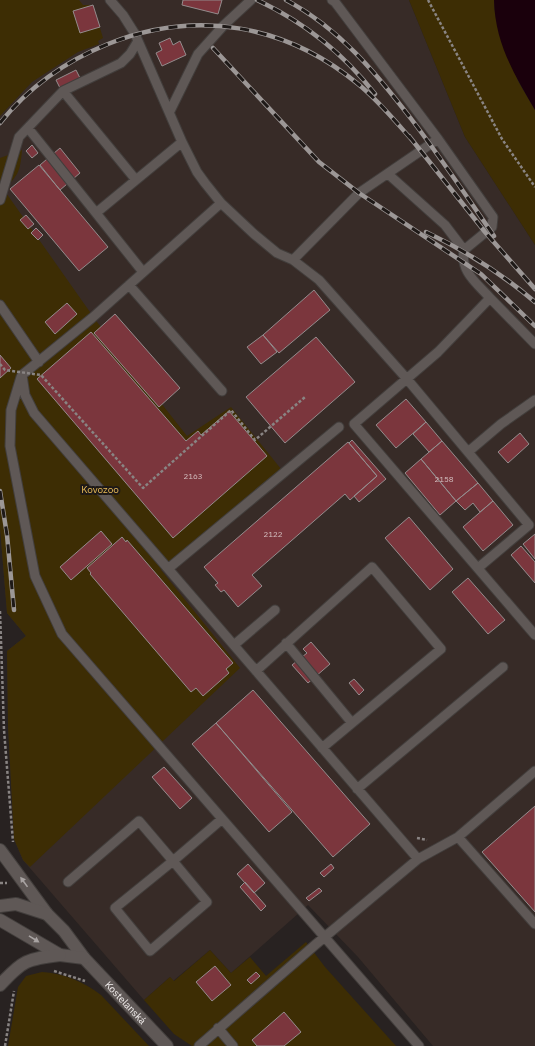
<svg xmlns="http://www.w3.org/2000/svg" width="535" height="1046" font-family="'IBM Plex Sans',sans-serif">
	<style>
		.built { fill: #372b27 }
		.green { fill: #3d2d04 }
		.water { fill: #1a000c }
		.building { fill: #7b363d; stroke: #948c8d }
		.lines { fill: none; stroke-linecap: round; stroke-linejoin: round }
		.lane-casing { stroke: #423e3c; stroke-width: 11 }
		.secondary-casing { stroke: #423e3c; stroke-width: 14 }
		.path { stroke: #898483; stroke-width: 2.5; stroke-dasharray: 3 2; stroke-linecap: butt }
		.lane { stroke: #5f5856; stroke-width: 9 }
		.secondary { stroke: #5f5856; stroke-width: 12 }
		.rail-casing { stroke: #9c9796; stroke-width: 4.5 }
		.rail { stroke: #1e1917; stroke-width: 3; stroke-dasharray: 9; stroke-linecap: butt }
		.path-bridge { stroke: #898483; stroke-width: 2.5; stroke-dasharray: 3 2; stroke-linecap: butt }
		.oneway { fill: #a8a3a2 }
		.labels { text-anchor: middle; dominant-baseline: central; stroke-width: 4; stroke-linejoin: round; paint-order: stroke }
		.number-label { font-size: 8px; fill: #d4c0c1 }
		.park-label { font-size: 10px; fill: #e8bb58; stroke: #1e1917 }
		.street-label { font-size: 10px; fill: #f2eeed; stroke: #1e1917 }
	</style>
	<rect width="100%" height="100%" fill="#282221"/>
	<path class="built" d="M0 0H409L465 137 535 245V1046H433L358 957 308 905 231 973 210 950 173 981 170 977 144 1000 23 860 14 839 8 726 7 651 26 636 7 613 0 528Z"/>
	<path class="green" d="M0 0H79L83 5H93L103 38 98 41 99 44 78 52 32 82 0 116Z
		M409 0H494L495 14 518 81 535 110V245L465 137Z
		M22 150C20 172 19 174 4 190L97 322 187 436 231 407 281 469 161 570 240 668 30 867 23 860 14 839 8 726 7 651 26 636 7 613 0 528V158Z
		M306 942 325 967 396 1046H192L174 1034 144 1000 170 977 174 981 210 950 231 973 250 957 266 976Z
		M42 972C63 973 84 982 101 995L149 1046H8L18 987 26 976Z"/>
	<path class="water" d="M494 0H535V110C514 74 495 43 494 0Z"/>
	<path class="building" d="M183 0H222L218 14 182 5Z
		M93 5 100 27 80 33 73 11Z
		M170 38 173 45 180 41 186 55 162 66 156 53 162 50 159 43Z
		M76 70 83 84 63 94 56 80Z
		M32 145 38 153 32 158 26 151Z
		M60 148 80 173 60 190 40 165Z
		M39 165 108 247 79 271 10 189Z
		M26 215 34 224 28 229 20 220Z
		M36 228 43 235 38 240 31 233Z
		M314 290 330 310 279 353 263 335Z
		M67 303 77 314 55 334 45 322Z
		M115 314 180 388 159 407 94 333Z
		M91 332 186 441 198 431 201 435 229 411 267 456 173 538 37 379Z
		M263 335 277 352 261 364 247 347Z
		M316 337 355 382 285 443 246 397Z
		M0 355 11 368 0 378Z
		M406 399 426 422 396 448 376 425Z
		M426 422 442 441 429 452 413 434Z
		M520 433 529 444 508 463 498 452Z
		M352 440 386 479 359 502 354 496 377 476 349 443Z
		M442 441 478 483 456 501 421 459Z
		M348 442 377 476 350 500 345 494 252 575 262 586 238 607 224 590 221 592 215 585 218 583 204 567Z
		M421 459 456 501 440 515 405 473Z
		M478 483 493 501 480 512 473 503 465 510 456 501Z
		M493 501 513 525 483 551 463 527Z
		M409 517 453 569 430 590 385 538Z
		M101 531 112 544 71 580 60 567Z
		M535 534V559L523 544Z
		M122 537 126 542 127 540 233 663 226 669 229 673 203 696 196 688 191 692 90 574 91 573 87 568Z
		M521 546 535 562V583L511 555Z
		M468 578 505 620 488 634 452 592Z
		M311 642 330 664 308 683 292 665 307 653 303 649Z
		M354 679 364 690 359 695 349 683Z
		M253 690 370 824 333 857 216 723Z
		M216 723 292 812 269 832 192 744Z
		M164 767 192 798 180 809 152 777Z
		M535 806V912L482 852Z
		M248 864 265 883 254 893 237 874Z
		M331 864 334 868 324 877 320 873Z
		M245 882 266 906 261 911 240 887Z
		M319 888 322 891 309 901 306 898Z
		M215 966 231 985 212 1001 196 982Z
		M256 972 260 976 251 984 247 980Z
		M284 1012 301 1032 284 1046H257L252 1040Z"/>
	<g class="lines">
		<defs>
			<path id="lane" d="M110 0 123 15 135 34 182 142 197 172 205 183 221 203 254 234 277 253 293 260 319 280 407 379 529 525 478 568
				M63 91 136 180
				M170 111 198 54 224 25 251 0
				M28 128 96 213
				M438 139 493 217 492 227 464 250C460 272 477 283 490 298L438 352 354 424 535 635
				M388 174 445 225 464 250
				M0 200 19 137 63 91 121 63 130 54 138 41
				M221 203 92 318 22 375 25 395 34 413 418 859
				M293 260 359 193 438 139 335 2 332 0
				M143 272 96 213 182 142
				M129 285 222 391
				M490 298 535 344
				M0 305 39 362
				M21 377 11 410 10 446 35 576 62 634 419 1046
				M468 452 501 424 535 400
				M169 568 339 427
				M286 643 352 723
				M234 645 275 610
				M256 671 372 567 441 649 322 748
				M357 789 503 667
				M458 837 535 924
				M68 882 139 821 173 861 115 908 150 951 207 902 173 861 222 819
				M218 1028 233 1046
				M199 1046 315 945 418 859 458 837 535 771"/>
			<g id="secondary">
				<path id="s1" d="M0 850 47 914 64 931 84 958 167 1046"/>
				<path d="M0 906 16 904 47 914"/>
				<path d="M0 920 60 955 84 958"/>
				<path d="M0 985C23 960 27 959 60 955"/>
			</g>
		</defs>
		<use href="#lane" class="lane-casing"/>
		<use href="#secondary" class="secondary-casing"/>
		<path class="path" d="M428 0 502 139 535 187
			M0 611 4 730 13 842
			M417 838 427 840
			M0 883H7
			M54 971 85 981
			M5 1046 14 991"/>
		<use href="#lane" class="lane"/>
		<use href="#secondary" class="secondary"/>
		<defs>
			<path id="rail" d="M257 0C304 22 343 53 375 94
				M286 0C339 28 376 73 412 120 441 158 467 197 494 236
				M213 48 319 162 359 193 481 274 535 326
				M0 123C28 88 66 61 108 44 196 9 285 24 358 84 378 100 395 121 412 140
				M409 136 485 232 535 289
				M426 232C466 251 501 273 535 302
				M0 491 7 535 14 610"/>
		</defs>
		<use href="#rail" class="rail-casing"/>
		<use href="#rail" class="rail"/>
		<path class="path-bridge" d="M0 364 5 370 41 375 143 488 231 410 255 440 305 397"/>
	</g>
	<defs><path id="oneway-solid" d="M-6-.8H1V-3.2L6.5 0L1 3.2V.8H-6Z"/></defs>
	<g class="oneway">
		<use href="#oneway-solid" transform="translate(24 882) rotate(-126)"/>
		<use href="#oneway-solid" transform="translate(34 939) rotate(32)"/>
	</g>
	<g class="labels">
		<g class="number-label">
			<text x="193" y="476">2163</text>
			<text x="444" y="479">2158</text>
			<text x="273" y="534">2122</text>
		</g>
		<g class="park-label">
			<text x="100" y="489">Kovozoo</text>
		</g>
		<g class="street-label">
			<text stroke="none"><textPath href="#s1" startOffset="198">Kostelanská</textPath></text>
		</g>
	</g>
</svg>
